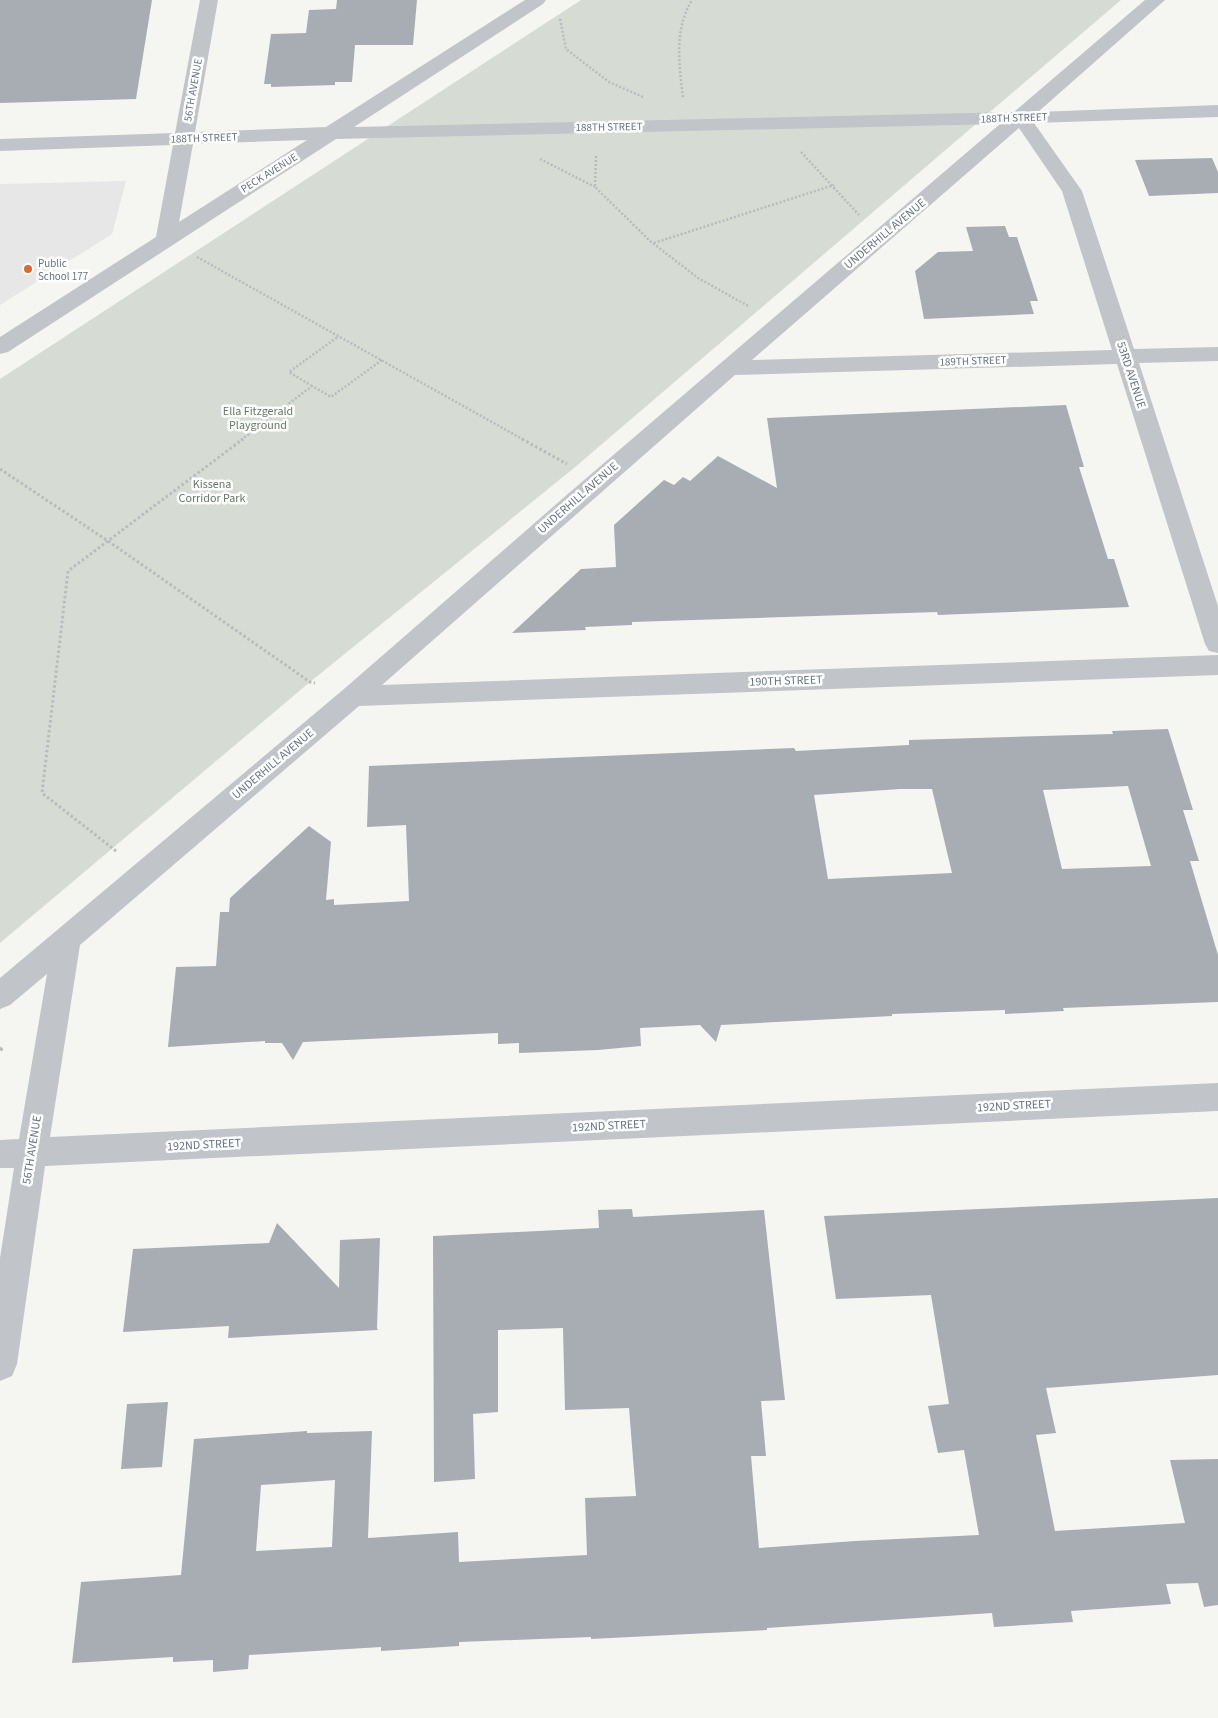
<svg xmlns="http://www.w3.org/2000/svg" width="1218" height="1718" font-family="'Source Sans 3',sans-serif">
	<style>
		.built { fill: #e6e7e6 }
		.green { fill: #d6dcd4 }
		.building { fill: #a8adb4; fill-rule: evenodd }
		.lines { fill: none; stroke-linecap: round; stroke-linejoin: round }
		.path-far2 { stroke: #b9bbbe; stroke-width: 2.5; stroke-dasharray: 2 2; stroke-linecap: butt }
		.path-far1 { stroke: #b9bbbe; stroke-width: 3; stroke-dasharray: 2.5 2.5; stroke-linecap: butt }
		.path { stroke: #b9bbbe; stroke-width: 4; stroke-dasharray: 3 3; stroke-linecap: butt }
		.minor { fill: #c1c4c8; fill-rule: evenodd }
		.poi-dot { fill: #d96b2f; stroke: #fff; stroke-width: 2 }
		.labels { text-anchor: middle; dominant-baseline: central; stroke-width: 5; stroke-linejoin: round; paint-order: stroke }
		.far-street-label { font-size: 11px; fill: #667282; stroke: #fff }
		.far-poi-label { font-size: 11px; fill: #667282; stroke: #fff; text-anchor: start }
		.street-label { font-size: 12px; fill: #667282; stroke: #fff }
		.park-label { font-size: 12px; fill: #667965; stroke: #fff }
	</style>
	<rect width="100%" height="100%" fill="#f5f6f2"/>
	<path class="built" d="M126 181 112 234 0 305V184Z"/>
	<path class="green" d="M581 0H1121L574 468 310 682 0 943V379Z"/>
	<path class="building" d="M0 0H152L136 99 0 103Z
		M337 0H417L413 45H355L352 82H335V85L271 87V84H264L271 34 306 33 309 10 336 9Z
		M1212 158 1218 172V193L1149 196 1135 160Z
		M1005 226 1009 237H1017L1038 301H1030L1034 314 924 319 915 271 938 252 973 251 966 227Z
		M1066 405 1084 467H1079L1108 559H1114L1129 607 938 615 937 612 632 622V625L585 627 586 630 512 633 581 569 616 567 614 525 664 480 674 485 683 477 690 481 718 456 777 488 767 418Z
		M1168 729 1193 810H1183L1199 861H1190L1218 955V1002L1063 1008 1064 1011 1005 1014V1010L892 1014V1016L721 1025 716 1042 700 1025 640 1028 641 1046 598 1050 519 1053V1043L498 1044V1033L303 1042 293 1060 282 1043H265V1041L168 1047 176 967 216 966 220 912H229L230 898 309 826 331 842 326 900 334 899V905L409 901 406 825 367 827 369 766 794 748 796 751 909 745V740L1113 734 1112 731ZM1128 786 1151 866 1062 869 1043 790ZM900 789H932L952 873 828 879 814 795Z
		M1218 1198V1375L1046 1388 1056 1433 1036 1435 1055 1531 1185 1523 1170 1460 1218 1459V1605L1204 1607 1198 1583 1166 1584 1171 1604 1071 1611 1073 1622 994 1627 992 1613 767 1628V1630L591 1639V1637L459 1642V1646L381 1651V1647L249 1655 248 1669 213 1672V1660L173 1662V1657L72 1663 81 1582 181 1575 194 1439 307 1431V1433L372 1431 368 1538 458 1532 459 1562 587 1555 585 1498 636 1496 629 1408 565 1410 563 1328 498 1330V1412L473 1414 475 1479 434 1482 433 1236 599 1228 598 1210 632 1209 633 1217 764 1210 785 1400 761 1401 766 1456H751L759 1548 855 1541 979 1535 964 1450 938 1453 928 1406 949 1404 931 1295 836 1299 824 1216ZM335 1480 332 1547 256 1551 261 1485Z
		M277 1223 339 1288 340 1240 380 1238 377 1328 378 1330 228 1338 229 1326 123 1332 133 1249 269 1243Z
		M168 1402 162 1467 121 1469 127 1404Z"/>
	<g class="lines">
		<path class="path-far2" d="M560 19 566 49 609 82 643 97
			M683 97C679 65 674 29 692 0
			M801 152 859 215
			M596 156 595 187 650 241 698 278 750 307
			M540 159 595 187
			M654 243 834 185
			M197 257 524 440
			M312 386 289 372 339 336
			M241 440 312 386 331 397 382 360"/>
		<path class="path-far1" d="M522 439 567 464
			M0 469 108 541 310 682 315 683
			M116 851 42 793 68 571 243 439"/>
		<path class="path" d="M0 1050 3 1047"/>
		<path class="minor" d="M200 0H218L195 132 326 127 525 0H546L543 4 354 127 1014 112 1145 0H1165L1038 112 1218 105V117L1034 123 1082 191 1134 349 1218 347V361L1139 363 1218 606V653L1209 651 1205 644 1117 364 735 375 382 685 1218 655V675L359 706 80 945 50 1137 1218 1083V1111L45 1166 17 1364 12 1376 0 1381V1258L14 1168H0V1140L19 1139 47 974 10 1005 0 1009V978L344 689 569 493 1000 124 336 139 8 352 0 354V337L156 237 173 145 0 151V139L175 133ZM1019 128 1062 191 1112 350 752 360ZM307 140 179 222 193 144Z"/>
	</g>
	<circle class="poi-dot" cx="28" cy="269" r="5"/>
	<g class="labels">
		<g class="far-street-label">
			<text transform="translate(193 90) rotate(-80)">56TH AVENUE</text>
			<text transform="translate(1014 118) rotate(-2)">188TH STREET</text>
			<text transform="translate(609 127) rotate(-1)">188TH STREET</text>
			<text transform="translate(204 138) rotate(-2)">188TH STREET</text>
			<text transform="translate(269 173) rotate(-32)">PECK AVENUE</text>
			<text transform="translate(973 361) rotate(-2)">189TH STREET</text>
		</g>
		<g class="far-poi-label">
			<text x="38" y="263">Public<tspan x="38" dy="13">School 177</tspan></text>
		</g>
		<g class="street-label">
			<text transform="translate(885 234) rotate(-40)">UNDERHILL AVENUE</text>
			<text transform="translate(1131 375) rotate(72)">53RD AVENUE</text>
			<text transform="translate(578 498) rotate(-41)">UNDERHILL AVENUE</text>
			<text transform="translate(786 681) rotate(-2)">190TH STREET</text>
			<text transform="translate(273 764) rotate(-40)">UNDERHILL AVENUE</text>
			<text transform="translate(1014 1106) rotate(-3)">192ND STREET</text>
			<text transform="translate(609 1126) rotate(-3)">192ND STREET</text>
			<text transform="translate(204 1145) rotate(-3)">192ND STREET</text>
			<text transform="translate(32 1150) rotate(-81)">56TH AVENUE</text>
		</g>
		<g class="park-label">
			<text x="258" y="411">Ella Fitzgerald<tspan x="258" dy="14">Playground</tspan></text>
			<text x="212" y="484">Kissena<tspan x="212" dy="14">Corridor Park</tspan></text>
		</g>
	</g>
</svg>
